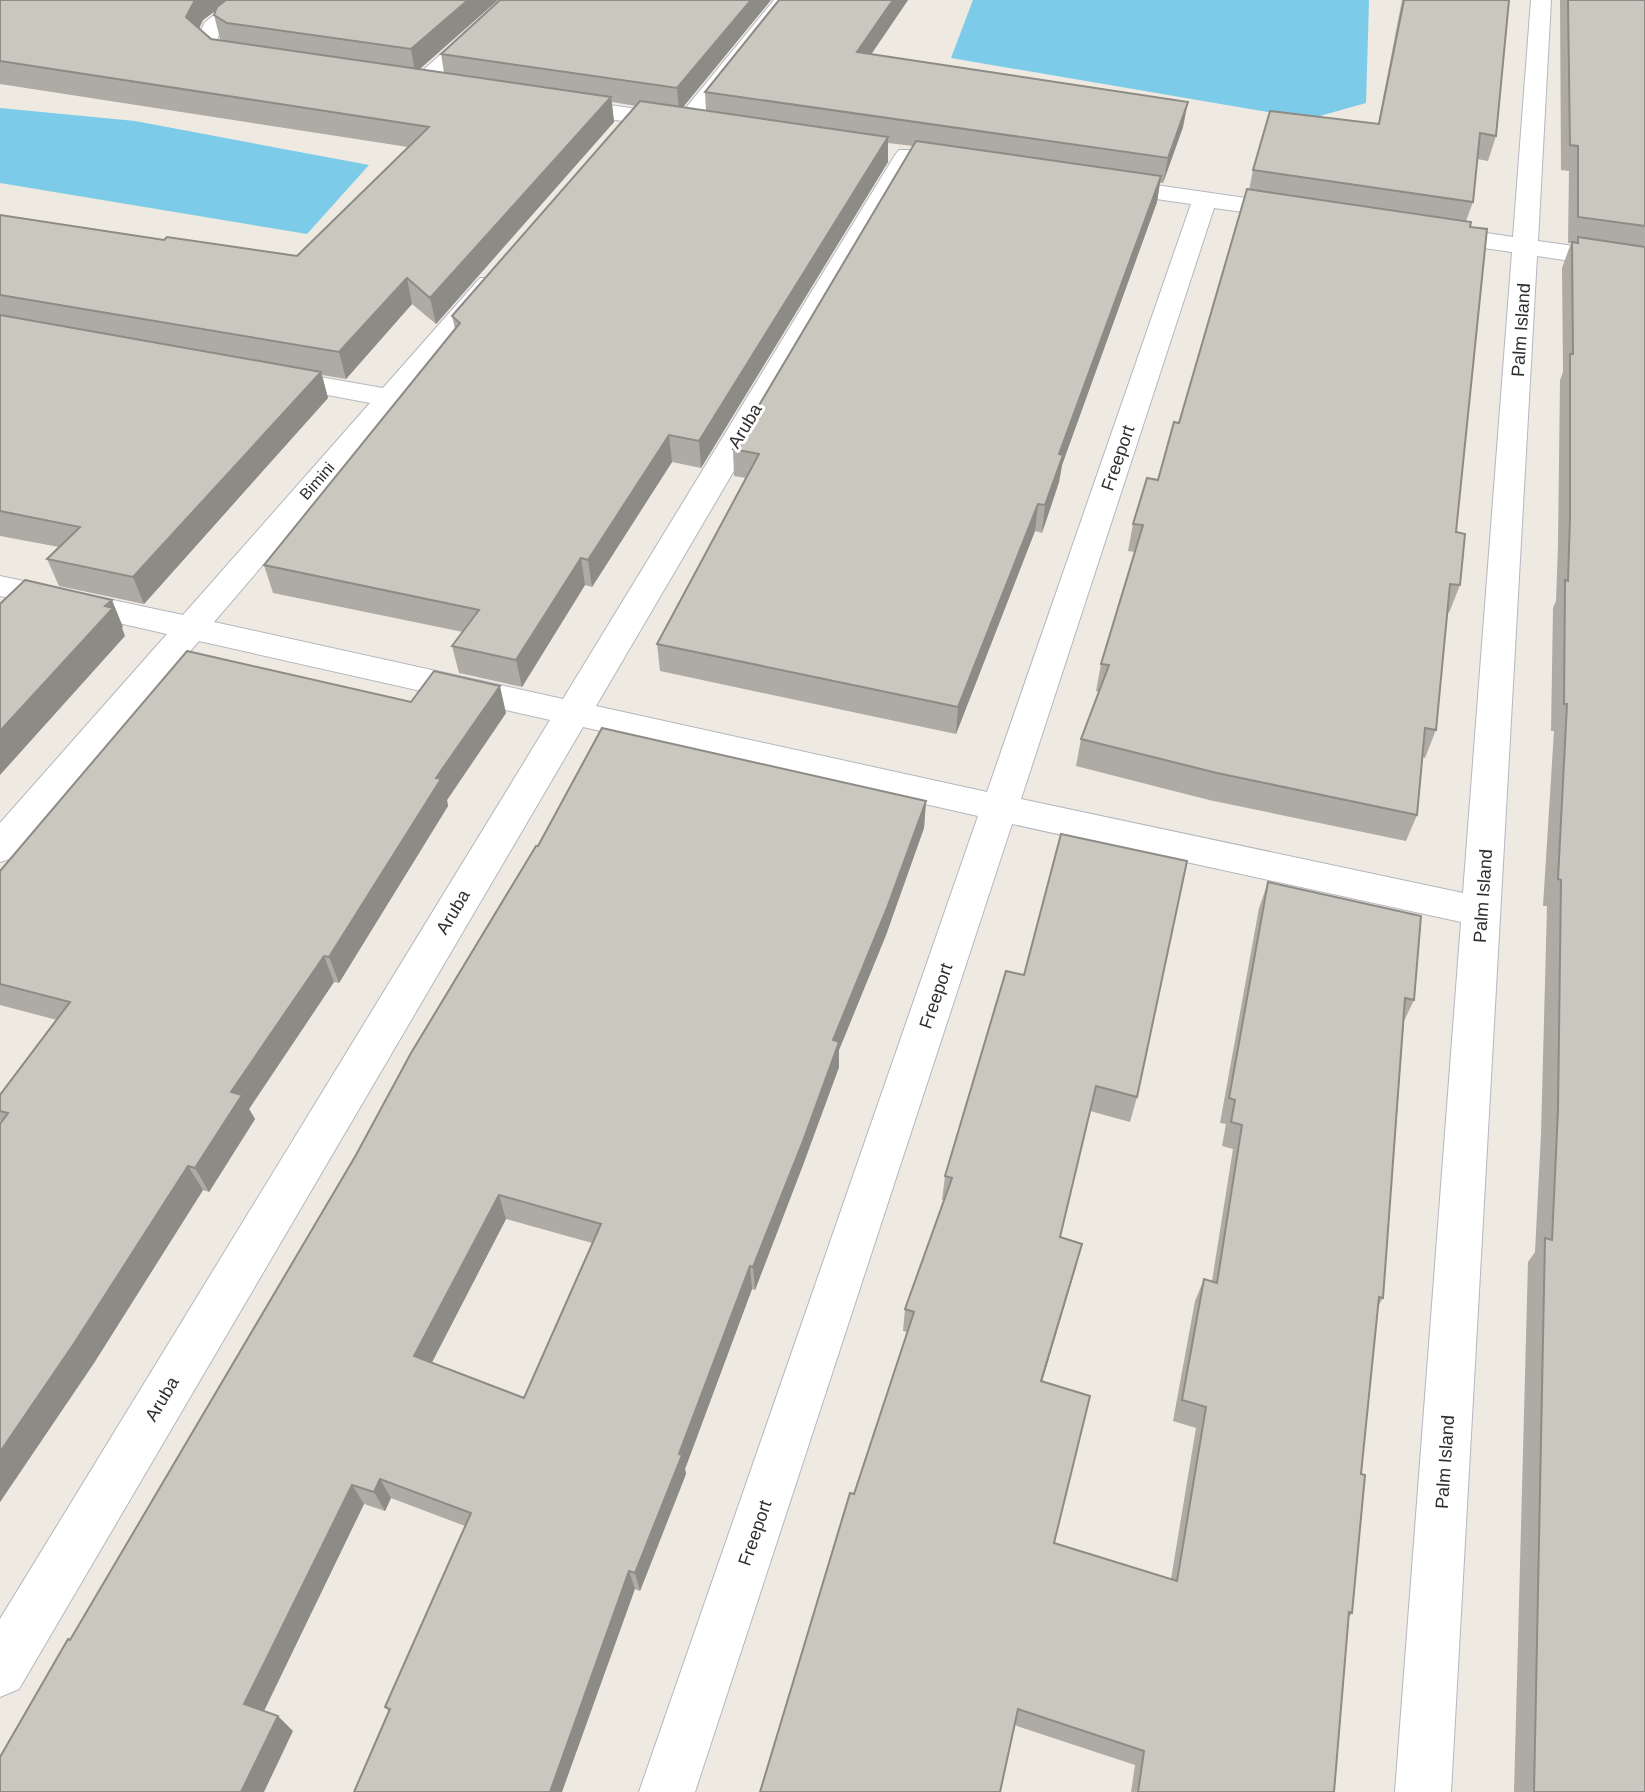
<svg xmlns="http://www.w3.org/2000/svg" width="1645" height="1792" font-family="Helvetica,sans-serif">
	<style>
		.water { fill: #7ccbe9 }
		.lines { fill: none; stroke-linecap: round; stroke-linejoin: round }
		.street-casing { stroke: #b5b7c0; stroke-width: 2 }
		.street { fill: #fff; fill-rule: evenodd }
		.wall { fill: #aeaba4; fill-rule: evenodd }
		.shaded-wall { fill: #8d8b86 }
		.building { fill: #cac7bf; stroke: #8d8b86; stroke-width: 2; fill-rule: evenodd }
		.labels { text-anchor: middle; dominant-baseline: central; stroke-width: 6; stroke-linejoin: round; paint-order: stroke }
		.far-street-label { font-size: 16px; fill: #2e2e2e; stroke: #fff }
		.street-label { font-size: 18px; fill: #2e2e2e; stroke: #fff }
	</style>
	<rect width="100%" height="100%" fill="#eee9e1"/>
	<path class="water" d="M973 0H1369L1366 103 1309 119 951 58Z
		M0 108 135 121 369 165 307 234 0 183Z"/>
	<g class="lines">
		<defs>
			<path id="street" d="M234 0H257L221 29 217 40 232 49 256 53 259 58 256 63C235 68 208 59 195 42L205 22Z
				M502 0H524L429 89H413L410 84 413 79Z
				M774 0H795L693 128 685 130 560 112 549 105 560 98 680 115Z
				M1531 0H1551L1538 241 1645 256V272L1537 256 1451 1792H1395L1461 922 1012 824 695 1792H639L978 816 583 727 19 1689 0 1697V1619L550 720 199 641 13 858 0 862V823L167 634 0 596V576L183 615 370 403 264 383 260 377 264 371 274 369 383 388 480 278H498L502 284 498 290 214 622 563 699 895 155 899 150H915L919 155 596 706 987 792 1191 204 1107 192 1099 190 1095 185 1099 180 1107 178 1294 205 1303 207 1306 212 1303 217 1294 219 1214 208 1021 799 1463 893 1512 252 1433 241 1424 238 1420 233 1424 228 1433 225 1513 237Z"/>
		</defs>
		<use href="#street" class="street-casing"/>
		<use href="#street" class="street"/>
	</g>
	<path class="wall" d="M0 0H498L420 69 444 73 441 54 771 0 683 107 706 111 705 92 779 0H908L871 55 1183 127 1163 183H1160L1157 202 1062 465 1059 482 1042 533 1035 531 956 734 660 671 657 644 746 478 734 476 733 449 913 146 888 143V162L701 468 672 462 592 587 585 585 522 687 459 673 452 646 463 632 273 593 264 565 455 329 452 316 636 106 612 102 614 122 436 324 412 304 346 379 322 375 328 398 144 604 59 586 47 559 59 547 0 536V215L164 240 297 256 408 147 0 84ZM215 11 214 15 220 39 223 40 211 39 199 28 203 20Z
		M1402 0H1509L1496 136 1488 161 1477 159 1473 202 1466 221 1456 532 1460 585 1449 613 1448 612 1436 730 1425 758 1422 757 1417 815 1406 841 1209 800 1076 766 1081 739 1099 692 1096 691 1101 664 1135 552 1128 551 1133 524 1158 480 1179 423 1249 190 1253 170 1378 124Z
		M1558 0H1645V1792H1514L1528 1262 1535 1252 1541 1134 1547 906H1543L1554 731H1551L1553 608 1556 601 1558 545 1560 380 1563 372 1562 268 1571 243H1568L1569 171 1561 170 1560 0Z
		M411 702 506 713 447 800 448 806 339 983 334 982 249 1109 255 1119 209 1192 203 1190 94 1363 0 1502V1124L1 1122 0 1120V1095L57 1020 0 1005V871Z
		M926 801 924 828 886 935 839 1050V1067L803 1165 755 1290 752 1289 685 1469 686 1474 640 1591 635 1589 389 1712 385 1707 465 1526 391 1498 385 1511 364 1504 264 1711 293 1731 70 1640 538 846ZM506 1219 592 1243 524 1398 431 1363Z
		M1268 882 1414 1000 1404 1021 1383 1298 1377 1308 1361 1474 1352 1613 1349 1617 1334 1792H1131L1135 1765 1014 1725 854 1494 907 1332 903 1331 905 1309 944 1200H942L945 1176 1006 971 1137 1097 1130 1122 1090 1111 1060 1237 1082 1244 1042 1381 1054 1543 1171 1579 1196 1428 1173 1421 1195 1301 1204 1279 1212 1281 1233 1149 1222 1146 1226 1124 1220 1123 1259 908Z"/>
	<path class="shaded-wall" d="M195 0H230L203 20 193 41 186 17Z
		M468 0H498L415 73 411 49Z
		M751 0H771L679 112 677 88Z
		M893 0H908L856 76 857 52Z
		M611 97 614 122 436 324 430 298Z
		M1188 102 1183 127 1163 183 1168 158Z
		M888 137V162L701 468 699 441Z
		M1161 176 1157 202 1062 465 1059 482 1042 533 1045 505 1059 454Z
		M407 278 412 304 346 379 339 352Z
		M321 372 328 398 144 604 133 577Z
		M669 435 672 462 592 587 588 560Z
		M1038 504 1035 531 956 734 958 707Z
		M581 558 585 585 522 687 516 660Z
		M112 600 123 627 122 628 125 636 0 775V731Z
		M500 686 506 713 447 800 448 806 339 983 329 957 436 778Z
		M926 801 924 828 886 935 839 1050V1067L803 1165 755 1290 753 1267 833 1040Z
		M324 956 334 982 249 1109 255 1119 209 1192 195 1168 231 1092Z
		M188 1166 203 1190 94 1363 0 1502V1452Z
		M499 1195 506 1219 424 1378 414 1356Z
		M1082 1244 1076 1267 1036 1402 1041 1381Z
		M750 1266 752 1289 685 1469 686 1474 640 1591 635 1573Z
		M380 1479 391 1498 385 1511 374 1492Z
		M352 1485 364 1504 260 1719 244 1704Z
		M629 1571 635 1589 562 1792H550Z
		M278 1716 293 1731 264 1792H241Z"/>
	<path class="building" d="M0 0H195L186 17 211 39 611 97 430 298 407 278 339 352 0 295V215L164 240 167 237 297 256 429 127 0 61Z
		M226 0H468L411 49 227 23 214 15 217 7Z
		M500 0H751L677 88 441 54Z
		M779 0H893L857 52 1188 102 1168 158 705 92Z
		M1404 0H1509L1496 136 1480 133 1473 202 1253 170 1270 111 1379 124Z
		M1568 0H1645V226L1578 217V146L1570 145Z
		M640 101 888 137 699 441 669 435 588 560 581 558 516 660 452 646 479 610 264 565 460 323 452 316Z
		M916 141 1161 176 1059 454 1063 455 1045 505 1038 504 958 707 657 644 759 454 733 449Z
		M1247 189 1471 222 1470 227 1487 229 1456 532 1465 534 1460 585 1450 584 1436 730 1425 728 1417 815 1217 773 1081 739 1109 665 1101 664 1143 525 1133 524 1147 478 1158 480 1174 422 1179 423Z
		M1578 237 1645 247V1792H1534L1545 1238 1552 1240 1558 1109 1561 880 1558 879 1567 704H1564L1565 580 1568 581 1570 518V354H1573L1572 242 1578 243Z
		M0 315 321 372 133 577 47 559 80 527 0 511Z
		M25 580 112 600 105 606 113 608 0 731V604Z
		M187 651 411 702 434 671 500 686 436 778 441 779 329 957 324 956 231 1092 242 1095 195 1168 188 1166 75 1342 0 1452V1124L8 1113 0 1111V1095L70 1002 0 984V871Z
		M602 728 926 801 887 908 833 1040 839 1042 803 1141 753 1267 750 1266 679 1454 682 1455 635 1573 629 1571 550 1792H354L390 1709 385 1707 471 1513 380 1479 374 1492 352 1485 244 1704 278 1716 241 1792H0V1757L68 1639 70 1640 356 1155 411 1053 536 846H538ZM499 1195 601 1224 524 1398 414 1356Z
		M1061 834 1187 861 1137 1097 1096 1086 1060 1237 1082 1244 1041 1381 1090 1396 1054 1543 1177 1581 1206 1407 1182 1400 1204 1279 1217 1283 1242 1125 1231 1122 1235 1100 1229 1098 1268 882 1421 916 1414 1000 1405 998 1383 1298 1379 1297 1361 1474 1365 1475 1352 1613 1349 1612 1334 1792H1138L1144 1751 1018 1709 1000 1792H760L850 1493 854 1494 914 1312 905 1309 952 1178 945 1176 1006 971 1024 975Z"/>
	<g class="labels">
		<g class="far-street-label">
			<text transform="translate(317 481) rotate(-49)">Bimini</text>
		</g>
		<g class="street-label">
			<text transform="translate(1521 330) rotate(-86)">Palm Island</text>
			<text transform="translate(745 426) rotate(-59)">Aruba</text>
			<text transform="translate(1118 458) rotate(-71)">Freeport</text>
			<text transform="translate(1483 896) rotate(-86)">Palm Island</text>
			<text transform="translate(453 912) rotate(-59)">Aruba</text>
			<text transform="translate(936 996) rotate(-71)">Freeport</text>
			<text transform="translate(162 1399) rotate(-59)">Aruba</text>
			<text transform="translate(1445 1462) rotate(-86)">Palm Island</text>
			<text transform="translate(755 1533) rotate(-71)">Freeport</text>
		</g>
	</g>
</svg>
